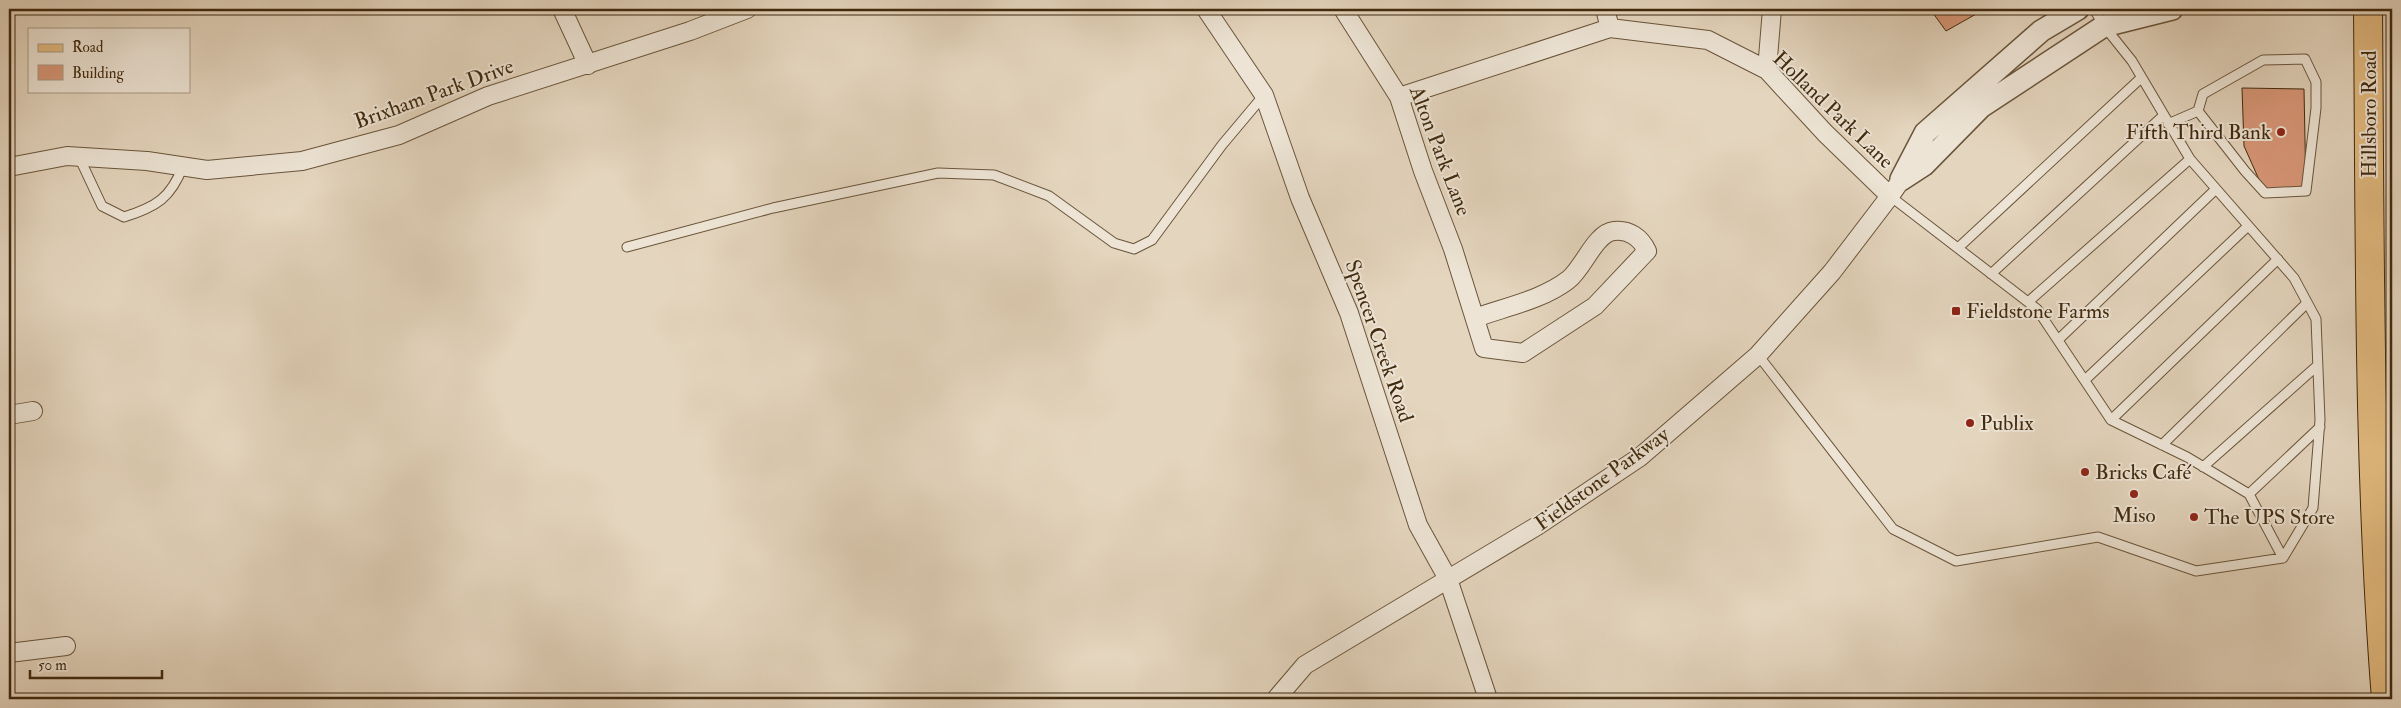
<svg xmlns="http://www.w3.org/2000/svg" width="2401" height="708" font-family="'IM FELL Double Pica',serif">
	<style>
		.building { fill: #d89778; stroke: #412a0e }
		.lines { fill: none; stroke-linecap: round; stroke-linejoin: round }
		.service-casing { stroke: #6a553a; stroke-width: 11 }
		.minor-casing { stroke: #6a553a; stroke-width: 20 }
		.tertiary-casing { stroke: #6a553a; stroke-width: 24 }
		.primary-casing { stroke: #412a0e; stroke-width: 30 }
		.service { stroke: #ede4d5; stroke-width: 9 }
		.minor { stroke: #ede4d5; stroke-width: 18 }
		.tertiary { stroke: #ede4d5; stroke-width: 21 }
		.primary { stroke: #e2ba7f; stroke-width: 28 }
		.poi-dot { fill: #8f2418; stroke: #ede4d5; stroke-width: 2 }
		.labels { text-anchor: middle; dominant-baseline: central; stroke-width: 4; stroke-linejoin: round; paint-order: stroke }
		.street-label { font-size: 21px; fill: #412a0e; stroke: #ede4d5 }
		.poi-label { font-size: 21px; fill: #412a0e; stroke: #ede4d5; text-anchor: start }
	</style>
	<rect width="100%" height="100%" fill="#e4d5be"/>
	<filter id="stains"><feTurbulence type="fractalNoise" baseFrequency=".004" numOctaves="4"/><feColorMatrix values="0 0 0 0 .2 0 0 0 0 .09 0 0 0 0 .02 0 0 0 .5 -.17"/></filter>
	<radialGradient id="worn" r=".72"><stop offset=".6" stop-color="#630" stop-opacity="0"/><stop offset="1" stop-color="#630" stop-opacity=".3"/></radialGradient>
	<path class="building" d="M1930 9H1985L1946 31Z
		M2242 88 2304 89 2306 191 2265 193 2244 146Z"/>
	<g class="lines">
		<defs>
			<path id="service" d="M2168 124 2198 111 2245 171 2265 193 2306 191 2316 108V82L2305 59 2263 60 2203 94 2198 111
				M79 157 102 206 124 217C156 207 171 198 183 166
				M1890 196 2037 309 2111 420 2187 457 2249 494 2283 558
				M627 247 773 208 938 173 994 175 1049 196 1114 243 1134 249 1152 240 1222 145 1264 95
				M1958 248 2141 78
				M1991 274 2164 115
				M2028 302 2190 159
				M2058 340 2216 189
				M1758 355 1893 529 1956 561 2098 537 2196 571 2283 558 2313 508 2320 420 2316 319 2294 278 2190 159 2132 61 2104 26 2094 9
				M2085 380 2248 226
				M2111 420 2278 259
				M2162 445 2307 303
				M2203 467 2318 365
				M2249 494 2320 427"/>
			<path id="minor" d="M562 9 588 65
				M1206 9 1264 95 1300 198 1349 313 1418 525 1448 579 1488 699
				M1343 9 1399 97 1423 171 1453 249 1484 348 1523 353 1595 306 1647 251C1641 238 1629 229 1614 231 1595 233 1583 269 1568 280 1542 300 1505 307 1475 318
				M1605 9 1610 28
				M1767 70 1772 9
				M1399 97 1610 28 1708 40 1767 70 1825 133 1890 196
				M9 167 67 156 147 161 207 170 302 161 399 135 488 96 690 31 747 9
				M9 415 33 411
				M9 653 66 646
				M1276 699 1305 665 1537 526 1640 457 1758 355 1832 272 1890 196 1901 180"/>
			<path id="tertiary" d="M1901 179 1925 133 2041 31 2078 9
				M1901 180 1924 165 1981 107 2104 26 2172 9"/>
			<path id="primary" d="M2368 9C2370 239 2368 470 2386 699"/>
		</defs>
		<use href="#service" class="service-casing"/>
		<use href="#minor" class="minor-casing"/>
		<use href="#tertiary" class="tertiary-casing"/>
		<use href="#primary" class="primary-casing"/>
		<use href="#service" class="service"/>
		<use href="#minor" class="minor"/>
		<use href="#tertiary" class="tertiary"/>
		<use href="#primary" class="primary"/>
	</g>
	<g class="poi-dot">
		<circle cx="2281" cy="132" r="5"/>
		<rect x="1951" y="306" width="10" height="10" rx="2.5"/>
		<circle cx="1970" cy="423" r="5"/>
		<circle cx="2085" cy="472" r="5"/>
		<circle cx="2134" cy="494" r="5"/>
		<circle cx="2194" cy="517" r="5"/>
	</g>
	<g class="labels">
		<g class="street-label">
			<text transform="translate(434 94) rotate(-20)">Brixham Park Drive</text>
			<text transform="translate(1833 110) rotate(44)">Holland Park Lane</text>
			<text transform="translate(2369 114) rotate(-90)">Hillsboro Road</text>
			<text transform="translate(1440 151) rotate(69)">Alton Park Lane</text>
			<text transform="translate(1379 341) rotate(71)">Spencer Creek Road</text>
			<text transform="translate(1602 479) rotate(-36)">Fieldstone Parkway</text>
		</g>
		<g class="poi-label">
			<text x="2271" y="132" text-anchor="end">Fifth Third Bank</text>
			<text x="1966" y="311">Fieldstone Farms</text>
			<text x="1980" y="423">Publix</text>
			<text x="2095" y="472">Bricks Café</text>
			<text x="2134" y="515" text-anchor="middle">Miso</text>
			<text x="2204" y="517">The UPS Store</text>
		</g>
	</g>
	<rect width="2401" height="708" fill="none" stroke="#e4d5be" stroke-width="30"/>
	<rect x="10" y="10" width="2381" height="688" fill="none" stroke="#412a0e" stroke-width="2.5"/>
	<rect x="15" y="15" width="2371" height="678" fill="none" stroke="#412a0e"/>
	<rect x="28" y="28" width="162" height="65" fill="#ede4d5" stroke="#a89a85"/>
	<rect x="38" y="44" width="25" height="8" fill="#e2ba7f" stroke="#a89a85"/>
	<text x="72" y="52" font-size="15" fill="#412a0e">Road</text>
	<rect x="38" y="65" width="25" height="15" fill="#d89778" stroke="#a89a85"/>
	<text x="72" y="78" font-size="15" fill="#412a0e">Building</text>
	<path d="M30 670v8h132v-8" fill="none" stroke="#412a0e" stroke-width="2.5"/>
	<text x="38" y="670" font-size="15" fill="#412a0e" stroke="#ede4d5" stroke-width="4" paint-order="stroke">50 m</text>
	<rect width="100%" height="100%" filter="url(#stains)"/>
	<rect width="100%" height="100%" fill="url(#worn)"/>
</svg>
